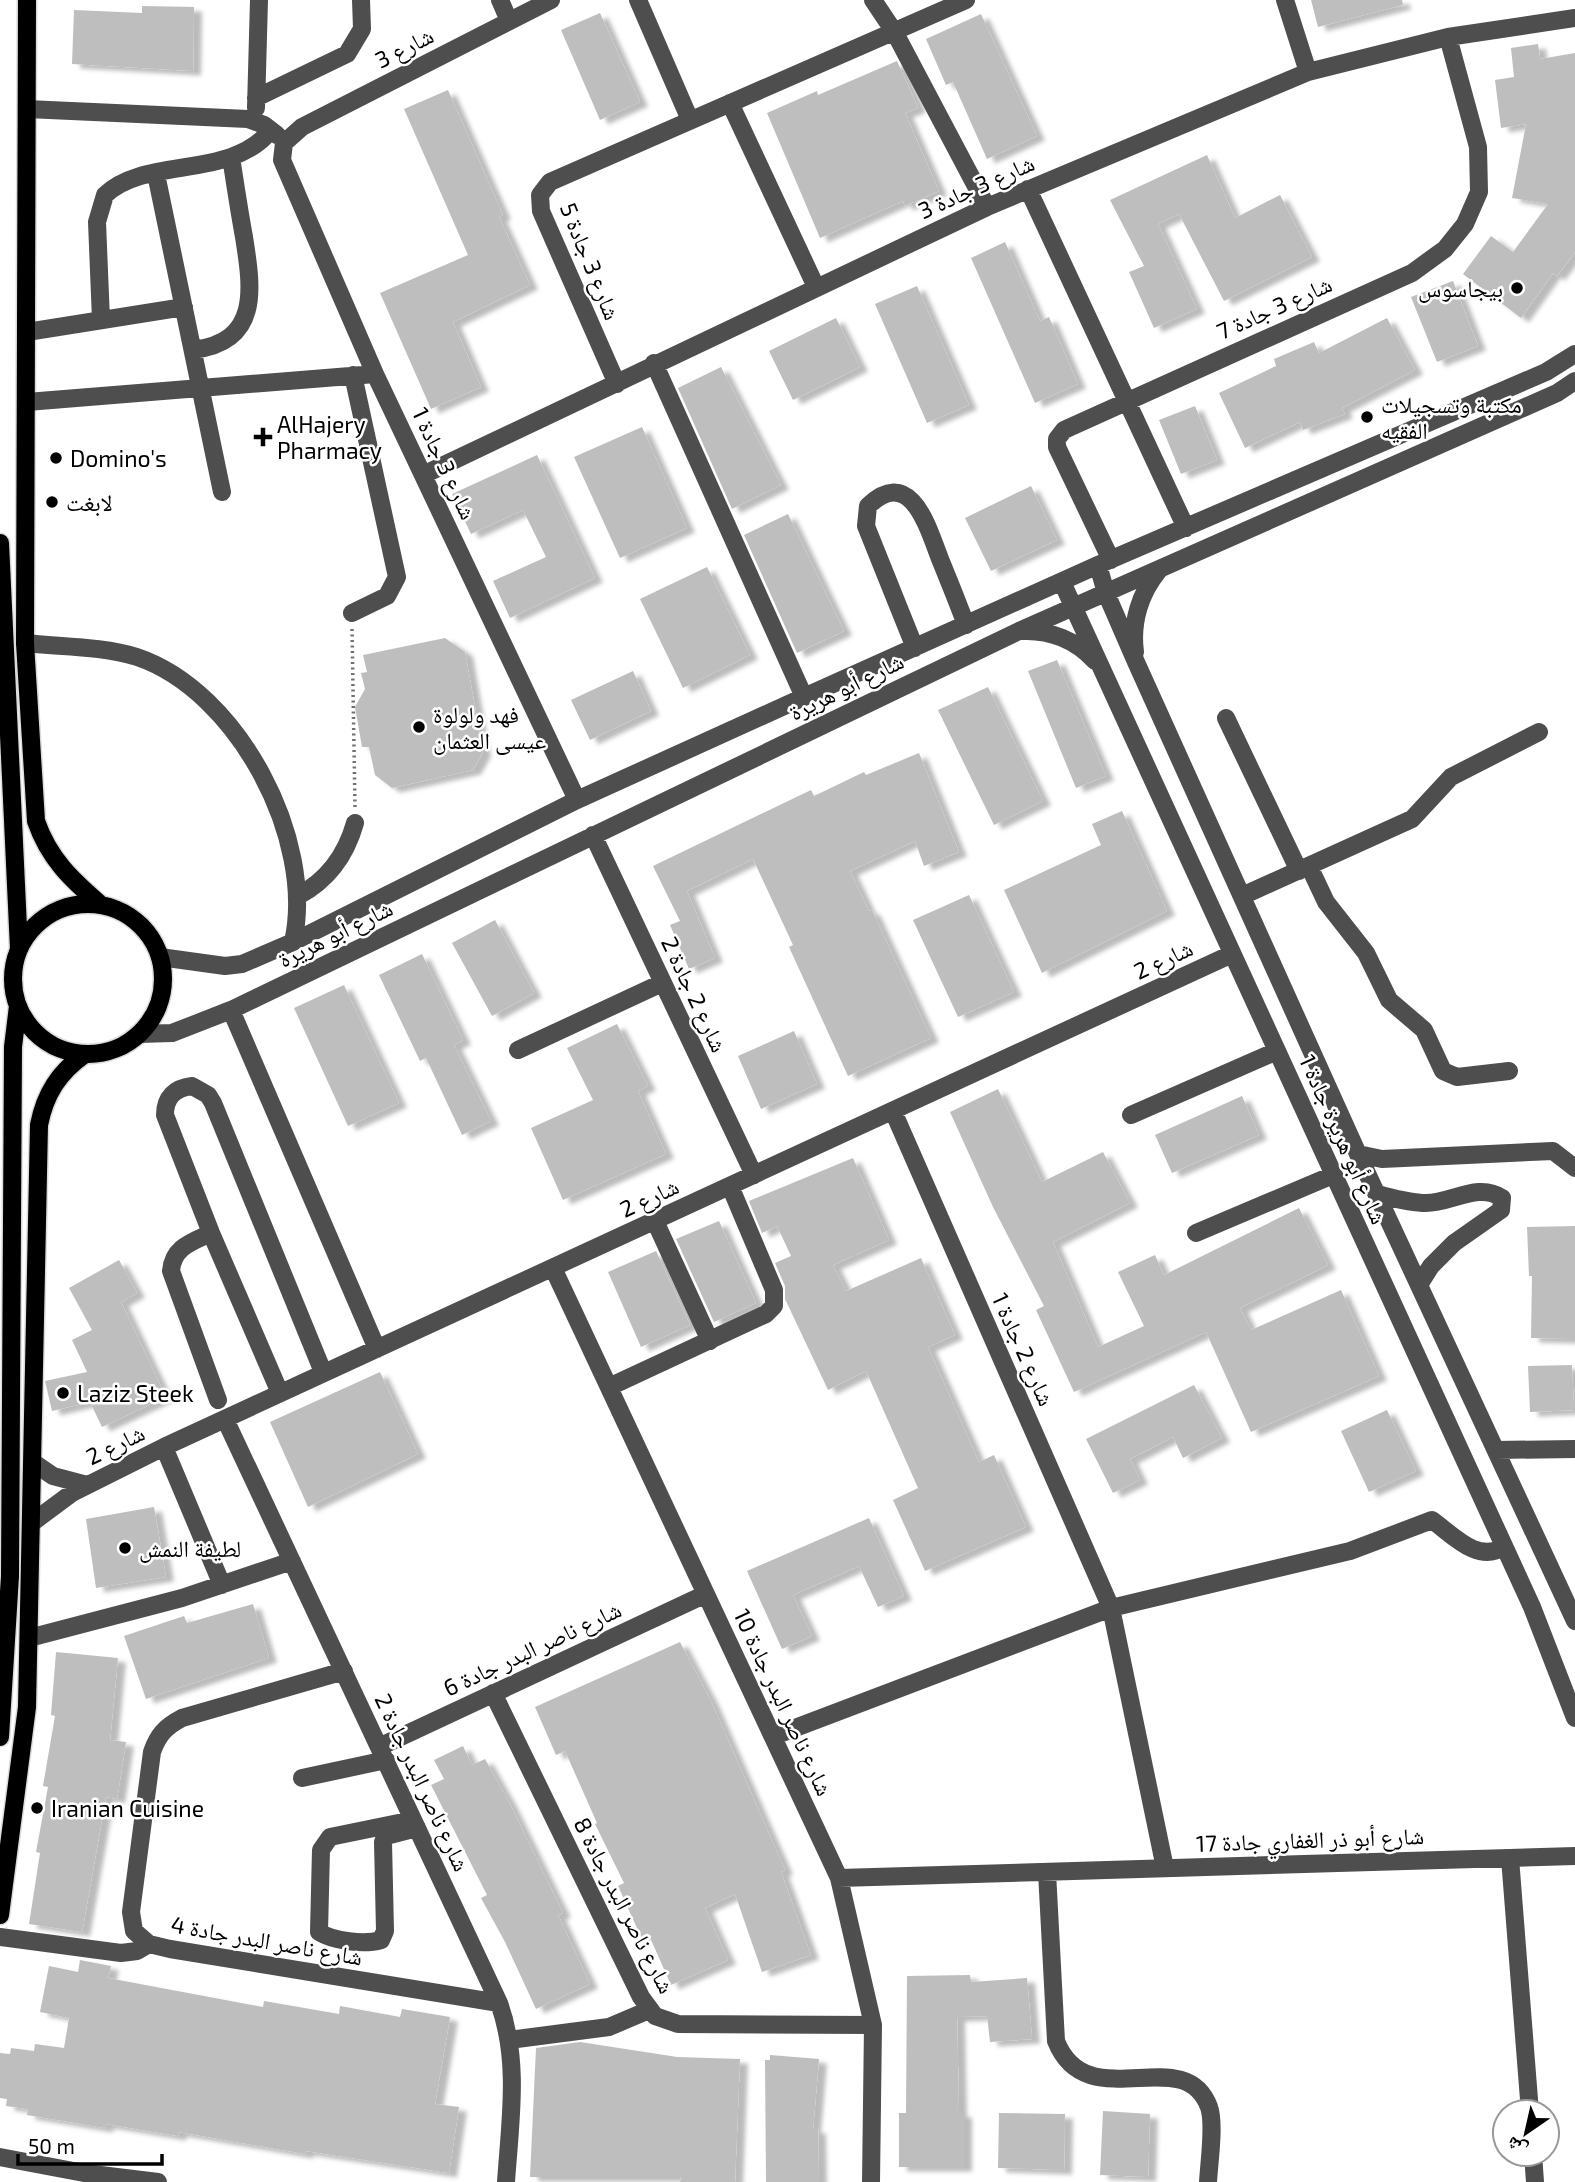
<svg xmlns="http://www.w3.org/2000/svg" width="1575" height="2182" font-family="'Exo 2','Noto Naskh Arabic',sans-serif">
	<style>
		.building { fill: #bebebe; filter: url(#shadow) }
		.lines { fill: none; stroke-linecap: round; stroke-linejoin: round }
		.major-casing { stroke: #dbdbdb; stroke-width: 21 }
		.path { stroke: #707070; stroke-width: 3.5; stroke-dasharray: 2 3.5; stroke-linecap: butt }
		.minor { stroke: #4e4e4e; stroke-width: 18 }
		.major { stroke: #000; stroke-width: 18 }
		.poi-dot { fill: #000; stroke: #fff; stroke-width: 2.5 }
		.labels { text-anchor: middle; dominant-baseline: central; stroke-width: 5; stroke-linejoin: round; paint-order: stroke }
		.street-label { font-size: 23px; fill: #000; stroke: #fff }
		.poi-label { font-size: 23px; fill: #000; stroke: #fff; text-anchor: start }
	</style>
	<defs>
		<filter id="shadow"><feDropShadow dx="8" dy="4.5" stdDeviation="2" flood-color="#0004"/></filter>
	</defs>
	<rect width="100%" height="100%" fill="#fff"/>
	<path class="building" d="M1311 0H1402L1403 5 1318 27Z
		M142 6 194 7 193 71 72 64 74 10 142 13Z
		M600 13 640 102 600 120 561 30Z
		M981 14 1037 136 987 159 953 82 946 85 926 39Z
		M1538 44 1540 59 1575 53V252L1557 276 1553 273 1521 318 1463 274 1491 236 1513 252 1548 204 1512 198 1526 124 1501 128 1495 80 1514 77 1511 48Z
		M897 61 918 108 905 113 939 191 905 206 903 201 820 238 767 113 817 91 818 95Z
		M448 90 503 215 499 217 530 285 453 322 481 387 431 409 380 293 468 255 404 109Z
		M1207 155 1235 218 1280 195 1312 257 1224 301 1179 214 1158 224 1197 309 1154 328 1129 272 1144 266 1110 200Z
		M1005 242 1040 321 1049 317 1078 384 1035 403 971 258Z
		M1453 281 1478 346 1437 362 1411 297Z
		M917 286 969 405 927 423 875 304Z
		M836 318 860 367 793 400 769 351Z
		M1387 318 1415 370 1342 408 1345 414 1303 430 1300 422 1245 448 1219 393 1276 366 1274 359 1314 342 1319 353Z
		M721 367 781 485 732 509 678 388Z
		M1195 406 1217 460 1181 474 1159 420Z
		M642 427 687 528 620 558 574 457Z
		M537 455 595 578 510 618 493 581 546 557 523 510 471 534 452 494Z
		M1031 486 1057 540 991 571 965 518Z
		M788 514 844 631 797 653 744 535Z
		M707 567 750 655 683 688 640 599Z
		M445 638 465 652 483 752 473 770 392 788 375 775 369 747H362L355 707 365 689 361 673 367 672 363 655Z
		M1057 660 1106 776 1076 788 1028 671Z
		M633 671 651 711 590 740 571 700Z
		M988 687 1043 801 994 825 938 710Z
		M919 753 959 852 924 866 915 841 850 871 869 911 872 910 931 1038 848 1076 789 947 793 945 753 859 687 891 715 958 689 969 670 925 680 921 653 866 811 790 814 796 864 772 866 775Z
		M1122 811 1167 911 1042 973 1004 890 1101 845 1092 824Z
		M969 895 1014 992 958 1017 913 920Z
		M495 920 534 993 492 1016 452 943Z
		M422 954 463 1040 454 1045 491 1121 462 1135 426 1058 420 1061 379 975Z
		M344 985 399 1103 348 1126 294 1008Z
		M617 1024 648 1086 638 1091 666 1154 563 1200 531 1128 593 1100 567 1048Z
		M794 1031 817 1084 761 1109 738 1056Z
		M998 1089 1042 1182 1103 1152 1130 1203 1053 1242 1098 1347 1144 1326 1118 1272 1155 1255 1164 1275 1299 1208 1328 1265 1240 1308 1251 1330 1341 1290 1379 1376 1251 1432 1206 1332 1074 1392 1036 1310 1044 1306 993 1207 950 1112Z
		M1242 1096 1259 1135 1172 1173 1155 1135Z
		M853 1158 889 1240 833 1265 846 1291 921 1258 955 1335 928 1347 979 1462 994 1455 1026 1527 925 1571 893 1500 918 1488 866 1371 828 1390 785 1299V1286L775 1263 791 1256 777 1226 762 1233 749 1201Z
		M719 1221 756 1303 714 1322 676 1239Z
		M1575 1226V1339L1531 1338 1532 1276H1529L1527 1227Z
		M656 1251 690 1325 641 1347 608 1272Z
		M119 1260 137 1293 121 1302 166 1397 102 1427 90 1402 52 1411 45 1381 87 1372 72 1340 92 1330 69 1288Z
		M1572 1365 1574 1410 1530 1412 1528 1366Z
		M380 1372 418 1454 308 1507 270 1422Z
		M1194 1385 1222 1438 1183 1458 1173 1437 1130 1459 1140 1480 1113 1493 1086 1439Z
		M1387 1410 1416 1471 1369 1492 1341 1431Z
		M154 1507 166 1577 96 1588 86 1519Z
		M869 1518 904 1596 878 1607 859 1566 793 1595 812 1636 782 1649 747 1571Z
		M253 1604 269 1658 146 1699 124 1636 184 1616 187 1623Z
		M680 1642 711 1701 785 1870 781 1872 811 1955 762 1972 735 1894 705 1908 728 1960 671 1985 648 1933 641 1937 618 1886 624 1883 595 1824 597 1823 565 1751 556 1755 535 1707Z
		M56 1652 118 1658 110 1740 126 1742 117 1799 106 1797 82 1932 29 1924 40 1853 36 1852 48 1787 43 1786 55 1716 51 1715Z
		M463 1746 472 1765 485 1759 509 1802 563 1913 558 1915 590 1984 536 2009 505 1942 481 1898 487 1895 431 1785 444 1779 434 1760Z
		M80 1960 111 1966 108 1978 263 2007 264 2001 339 2014 340 2006 400 2017 402 2009 450 2017 435 2104 459 2107 449 2173 306 2151 305 2154 179 2132 178 2136 106 2124 105 2128 27 2115 28 2109 6 2106 7 2099 0 2098V2053L10 2054 11 2048 34 2051 35 2044 64 2048 69 2018 40 2012 49 1966 78 1972Z
		M970 1975 971 1982 1027 1978 1032 2039 990 2042 987 2016 957 2017 959 2113H964V2167H899V2113H906L907 1976Z
		M580 2042 677 2057 740 2059 735 2182H680L681 2177H530L536 2048Z
		M770 2055 819 2059 813 2129H818L819 2182H766L765 2060H770Z
		M1103 2111 1150 2114 1148 2177 1100 2175Z
		M999 2113 1065 2114 1064 2170 998 2168Z"/>
	<g class="lines">
		<defs>
			<path id="major" d="M27 0 25 643 36 821C49 859 72 880 101 905
				M0 543 19 949
				M13 979a75 75 0 1 1 150 0a75 75 0 1 1-150 0Z
				M0 1737 10 1576 13 1047 18 1006
				M0 1915 27 1707 39 1125C45 1094 59 1072 85 1054"/>
		</defs>
		<use href="#major" class="major-casing"/>
		<path class="path" d="M352 629 355 807"/>
		<path class="minor" d="M500 0 509 21
			M551 0 302 127 284 143 282 160 375 374 577 800
			M638 0 690 120
			M873 0 895 33 987 207
			M1285 0 1308 72
			M256 98 347 54 362 29 361 0
			M730 103 816 287
			M256 108 259 0
			M27 109 248 119 264 125 277 135
			M156 174 222 492
			M1028 189 1186 528
			M101 320 97 222 105 195C145 156 232 180 271 130
			M27 332 184 307
			M193 350C261 342 252 288 244 237 239 210 235 183 231 157
			M654 363 804 697
			M617 384 541 211 540 195 550 182 966 0
			M27 402 375 374
			M423 475 987 207 1308 72 1448 37 1575 18
			M1111 560 1057 447V439L1064 430 1412 273 1445 249 1465 224 1479 192 1478 147 1448 37
			M1098 565 1106 593 1136 662 1358 1154 1575 1621
			M1062 582 1532 1607 1575 1718
			M352 613 387 596 397 577 353 375
			M1023 631C1050 630 1076 640 1095 661
			M25 643C61 647 102 646 137 657 238 691 316 840 293 942
			M915 648 866 526 868 506C911 465 928 528 940 559 949 581 958 603 966 625
			M1135 652C1131 622 1140 593 1159 570
			M1226 718 1299 871
			M593 835 754 1175
			M1309 866 1326 902 1366 953 1389 1000 1424 1030 1443 1071 1457 1077 1509 1071
			M298 896C328 880 346 855 355 823
			M1242 896 1412 819 1451 777 1539 732
			M160 957 225 966 242 964 293 942 577 800 804 697 1098 565 1546 372 1575 354
			M231 1010 377 1349
			M140 1034 172 1033 231 1010 1019 631 1557 393 1575 381
			M518 1050 662 983
			M893 1111 1111 1608 1165 1868
			M1131 1115 1277 1051
			M1358 1154 1382 1159 1553 1151 1575 1168
			M1377 1194C1393 1198 1409 1203 1426 1203 1452 1203 1478 1182 1502 1198L1501 1210 1454 1243 1431 1266 1419 1285
			M655 1221 710 1341
			M211 1233C192 1242 173 1247 171 1271L218 1400
			M1196 1233 1333 1175
			M553 1268 839 1878 873 2025 871 2182
			M609 1387 766 1314 774 1306V1290L730 1186
			M280 1393 211 1233 165 1115C165 1097 175 1088 192 1086L208 1095 213 1103 323 1372
			M225 1419 499 2003C520 2061 510 2122 506 2182
			M164 1447 222 1585
			M1496 1450 1575 1449
			M34 1463 53 1476 87 1485
			M33 1522 72 1493 164 1447 1232 954
			M29 1638 182 1598 292 1561
			M344 1671 182 1718C165 1727 158 1735 152 1752L131 1912 134 1931 149 1944 170 1949 499 2003
			M493 1693 641 1997 655 2016 678 2024 873 2025
			M774 1736 1111 1608 1350 1551 1432 1520C1454 1536 1477 1563 1504 1547
			M379 1747 706 1594
			M302 1778 386 1760
			M413 1820 330 1837 321 1850 319 1932C333 1941 364 1945 381 1940L385 1931 383 1842 386 1836 417 1828
			M1510 1858 1530 2112
			M1047 1872 1056 2041C1087 2119 1184 2040 1209 2107 1215 2124 1209 2163 1208 2182
			M839 1878 1575 1856
			M0 1937 121 1953 137 1951 149 1944
			M509 2040 609 2027 649 2010
			M1533 2154 1535 2182
			M0 2157 84 2173 158 2182"/>
		<use href="#major" class="major"/>
	</g>
	<g class="poi-dot">
		<circle cx="1517" cy="288" r="7"/>
		<circle cx="1367" cy="417" r="7"/>
		<path d="M259.5 426.5h7v7h7v7h-7v7h-7v-7h-7v-7h7z"/>
		<circle cx="56" cy="458" r="7"/>
		<circle cx="52" cy="502" r="7"/>
		<circle cx="419" cy="727" r="7"/>
		<circle cx="63" cy="1393" r="7"/>
		<circle cx="125" cy="1548" r="7"/>
		<circle cx="37" cy="1808" r="7"/>
	</g>
	<g class="labels">
		<g class="street-label">
			<text transform="translate(404 47) rotate(-27)">شارع 3</text>
			<text transform="translate(976 186) rotate(-24)">شارع 3 جادة 3</text>
			<text transform="translate(591 261) rotate(68)">شارع 3 جادة 5</text>
			<text transform="translate(1274 307) rotate(-24)">شارع 3 جادة 7</text>
			<text transform="translate(445 463) rotate(65)">شارع 3 جادة 1</text>
			<text transform="translate(846 686) rotate(-26)">شارع أبو هريرة</text>
			<text transform="translate(335 933) rotate(-26)">شارع أبو هريرة</text>
			<text transform="translate(1163 959) rotate(-25)">شارع 2</text>
			<text transform="translate(695 994) rotate(65)">شارع 2 جادة 2</text>
			<text transform="translate(1344 1139) rotate(66)">شارع أبو هريرة جادة 1</text>
			<text transform="translate(649 1197) rotate(-25)">شارع 2</text>
			<text transform="translate(1024 1349) rotate(66)">شارع 2 جادة 1</text>
			<text transform="translate(115 1444) rotate(-26)">شارع 2</text>
			<text transform="translate(532 1648) rotate(-25)">شارع ناصر البدر جادة 6</text>
			<text transform="translate(784 1702) rotate(65)">شارع ناصر البدر جادة 10</text>
			<text transform="translate(423 1782) rotate(65)">شارع ناصر البدر جادة 2</text>
			<text transform="translate(1310 1839) rotate(-2)">شارع أبو ذر الغفاري جادة 17</text>
			<text transform="translate(625 1905) rotate(63)">شارع ناصر البدر جادة 8</text>
			<text transform="translate(267 1940) rotate(10)">شارع ناصر البدر جادة 4</text>
		</g>
		<g class="poi-label">
			<text x="1503" y="288" text-anchor="end">بيجاسوس</text>
			<text x="1381" y="404">مكتبة وتسجيلات<tspan x="1381" dy="26">الفقيه</tspan></text>
			<text x="277" y="424">AlHajery<tspan x="277" dy="26">Pharmacy</tspan></text>
			<text x="70" y="458">Domino's</text>
			<text x="66" y="502">لابغت</text>
			<text x="433" y="714">فهد ولولوة<tspan x="433" dy="26">عيسى العثمان</tspan></text>
			<text x="77" y="1393">Laziz Steek</text>
			<text x="139" y="1548">لطيفة النمش</text>
			<text x="51" y="1808">Iranian Cuisine</text>
		</g>
	</g>
	<g transform="translate(1526 2133) rotate(214)"><circle r="33" fill="#ffffff" stroke="#999999" stroke-width="2"/>
	<path d="M0-5L12 26L0 18L-12 26Z" fill="#000000"/>
	<text y="-10" font-size="19" font-weight="bold" text-anchor="middle" fill="#000000">ش</text>
	</g>
	<path d="M18 2154v10h144v-10" fill="none" stroke="#000000" stroke-width="3.5"/>
	<text x="28" y="2154" font-size="21" fill="#000000" stroke="#ffffff" stroke-width="5" paint-order="stroke">50 m</text>
</svg>
